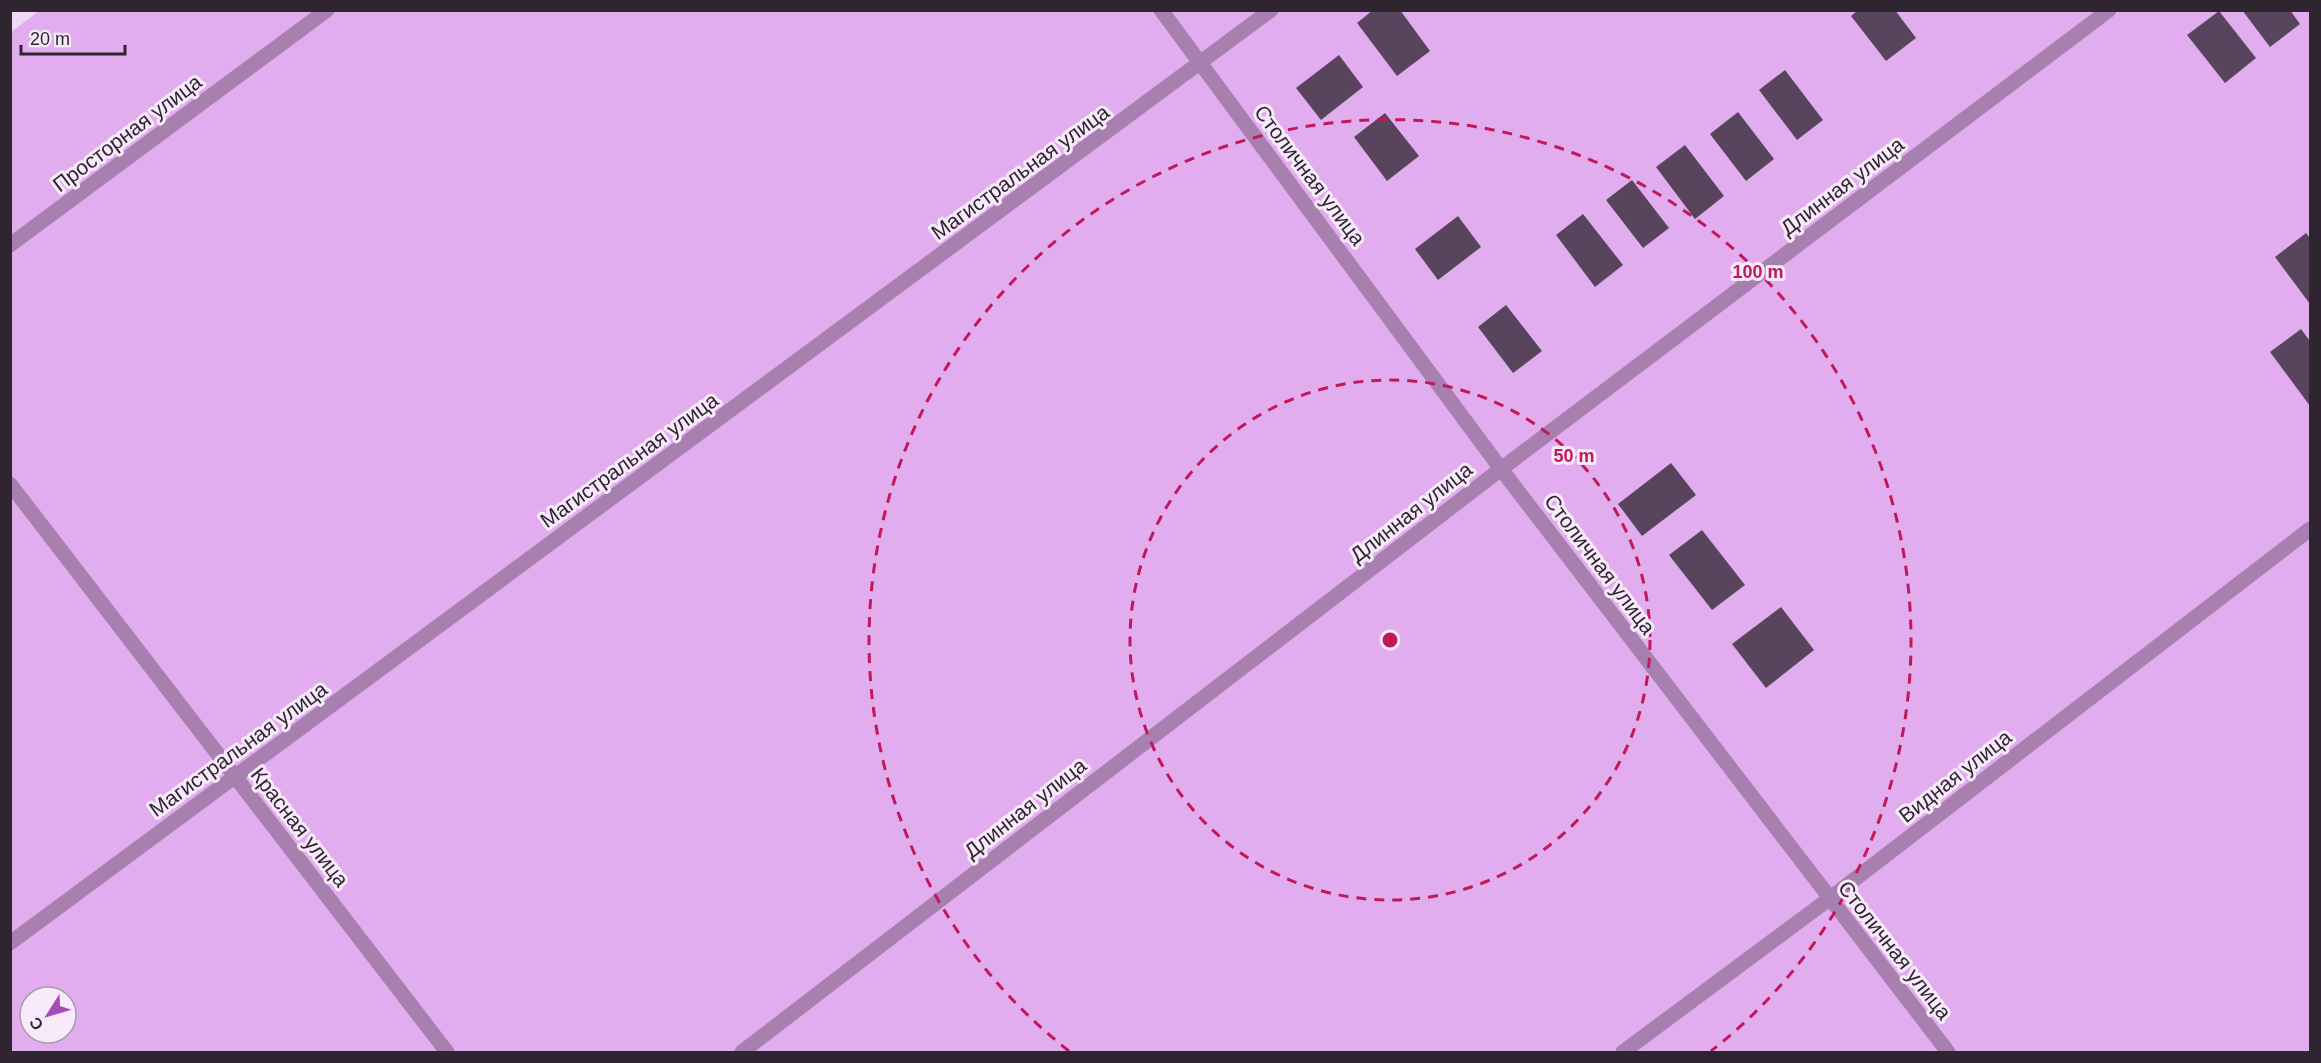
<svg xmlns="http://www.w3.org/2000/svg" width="2321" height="1063" font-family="Arial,sans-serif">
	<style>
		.green { fill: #e2adee; fill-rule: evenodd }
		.building { fill: #58455d }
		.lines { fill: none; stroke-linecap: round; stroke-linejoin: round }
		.minor { stroke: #a780b0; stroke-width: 15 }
		.ring { fill: none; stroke: #c2185b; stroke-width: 3; stroke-dasharray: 10 8 }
		.labels { text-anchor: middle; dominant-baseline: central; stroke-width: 6; stroke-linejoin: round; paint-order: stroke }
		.street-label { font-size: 21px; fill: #2e2530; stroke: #f8eafb }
		.centre { fill: #c2185b; stroke: #f8eafb; stroke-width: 3 }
		.ring-label { font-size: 18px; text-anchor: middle; font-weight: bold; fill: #c2185b; stroke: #f8eafb; stroke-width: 6; stroke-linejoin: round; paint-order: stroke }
	</style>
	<rect width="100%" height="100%" fill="#f0d9f6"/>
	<path class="green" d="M39 11H2310V1052H11L10 33ZM30 997H66V1033H30Z"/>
	<path class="building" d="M1373 10H1400L1430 51 1397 76 1357 23Z
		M1858 10H1895L1916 38 1886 61 1851 16Z
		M2242 10H2290L2300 24 2270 47Z
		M2219 11 2256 58 2225 83 2187 35Z
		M1339 55 1363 87 1321 120 1296 88Z
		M1785 70 1823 120 1797 140 1759 90Z
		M1738 112 1774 159 1746 181 1710 134Z
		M1385 113 1419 156 1387 181 1354 137Z
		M1685 145 1724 196 1695 219 1656 167Z
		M1632 180 1669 228 1643 248 1606 200Z
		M1583 214 1623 265 1595 287 1556 235Z
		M1458 216 1481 247 1438 280 1415 249Z
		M2306 233 2310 238V304L2275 257Z
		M1506 305 1542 351 1513 373 1478 327Z
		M2301 329 2310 341V406L2270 352Z
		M1671 463 1696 495 1642 536 1618 504Z
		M1702 530 1745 585 1712 610 1669 555Z
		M1781 607 1814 650 1766 688 1732 644Z"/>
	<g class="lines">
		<path class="minor" d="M1161 10 1501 469 1948 1052
			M10 245 327 10
			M10 484 447 1052
			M10 943 1271 10
			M742 1052 1501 469 2109 10
			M1623 1052 1829 899 2310 529"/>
	</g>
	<g class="ring">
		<circle cx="1390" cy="640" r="260"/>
		<path d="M1069 1051A521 521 0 1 1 1711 1051"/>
	</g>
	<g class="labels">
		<g class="street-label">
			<text transform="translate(127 133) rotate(-37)">Просторная улица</text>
			<text transform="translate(1020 172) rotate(-36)">Магистральная улица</text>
			<text transform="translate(1310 175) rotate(53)">Столичная улица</text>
			<text transform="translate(1842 186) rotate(-37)">Длинная улица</text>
			<text transform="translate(629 460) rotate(-36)">Магистральная улица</text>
			<text transform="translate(1411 512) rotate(-38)">Длинная улица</text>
			<text transform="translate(1600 564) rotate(53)">Столичная улица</text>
			<text transform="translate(238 749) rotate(-36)">Магистральная улица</text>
			<text transform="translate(1955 776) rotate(-38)">Видная улица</text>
			<text transform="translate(1025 808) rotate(-38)">Длинная улица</text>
			<text transform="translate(300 827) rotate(52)">Красная улица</text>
			<text transform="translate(1895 950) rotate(52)">Столичная улица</text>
		</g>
	</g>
	<circle cx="1390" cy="640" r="9" class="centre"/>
	<g class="ring-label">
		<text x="1758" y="278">100 m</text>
		<text x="1574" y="462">50 m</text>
	</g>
	<rect width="2321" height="1063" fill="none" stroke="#2e2530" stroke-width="24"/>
	<g transform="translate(48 1015) rotate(233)"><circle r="28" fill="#f8eafb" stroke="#a79baa" stroke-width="1.5"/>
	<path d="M0-4.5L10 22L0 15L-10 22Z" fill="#a44cb8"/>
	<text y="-9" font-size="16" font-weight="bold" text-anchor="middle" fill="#2e2530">С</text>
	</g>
	<path d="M21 45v9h104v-9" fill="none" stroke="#2e2530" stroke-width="3"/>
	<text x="30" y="45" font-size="18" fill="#2e2530" stroke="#f8eafb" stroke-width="4.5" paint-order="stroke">20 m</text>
</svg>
